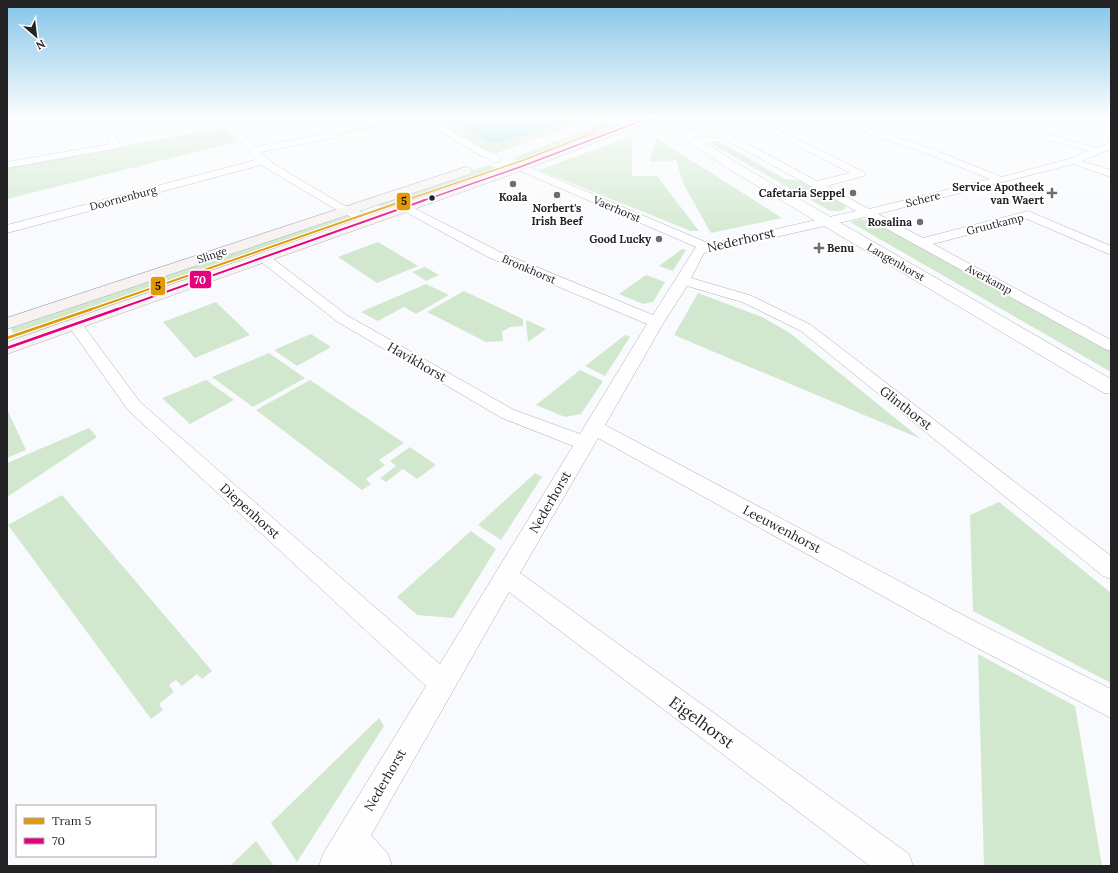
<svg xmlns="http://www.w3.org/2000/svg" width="1118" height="873" font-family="Lora,serif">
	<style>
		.green { fill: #d1e8ce }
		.water { fill: #8fdde7 }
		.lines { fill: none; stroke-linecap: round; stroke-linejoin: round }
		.minor-casing { stroke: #aeafb2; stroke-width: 1 }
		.tertiary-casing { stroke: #aeafb2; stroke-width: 1 }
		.secondary-casing { stroke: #aeafb2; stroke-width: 1 }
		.minor { fill: #fefeff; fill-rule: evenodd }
		.tertiary { fill: #fefeff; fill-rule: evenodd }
		.secondary { fill: #f6f2f1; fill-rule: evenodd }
		.bus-1-far2-casing { stroke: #fff; stroke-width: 3 }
		.bus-1-far1-casing { stroke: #fff; stroke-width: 4 }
		.bus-1-casing { stroke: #fff; stroke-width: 5 }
		.bus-1-far2 { stroke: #e5007d; stroke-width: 1.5 }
		.bus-1-far1 { stroke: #e5007d; stroke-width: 2 }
		.bus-1 { stroke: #e5007d; stroke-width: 2.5 }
		.tram-1-far2-casing { stroke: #fff; stroke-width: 3 }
		.tram-1-far1-casing { stroke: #fff; stroke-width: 4 }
		.tram-1-casing { stroke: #fff; stroke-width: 5 }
		.tram-1-far2 { stroke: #e29904; stroke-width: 1.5 }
		.tram-1-far1 { stroke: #e29904; stroke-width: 2 }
		.tram-1 { stroke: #e29904; stroke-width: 2.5 }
		.poi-dot { fill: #6e6e71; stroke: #fff; stroke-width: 1.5 }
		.bus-dot { fill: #232325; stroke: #fff; stroke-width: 1.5 }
		.labels { text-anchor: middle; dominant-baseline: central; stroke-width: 4; stroke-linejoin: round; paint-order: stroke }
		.far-poi-label { font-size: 11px; font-weight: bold; fill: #232325; stroke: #fff; text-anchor: end }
		.far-street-label { font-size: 11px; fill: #232325; stroke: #fff }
		.street-label { font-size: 13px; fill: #232325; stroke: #fff }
		.near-street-label { font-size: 16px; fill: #232325; stroke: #fff }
		.line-badge { stroke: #fff; stroke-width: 1.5 }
		.badge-label { font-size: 11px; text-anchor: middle; font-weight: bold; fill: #fff }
		.pale-badge-label { font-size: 11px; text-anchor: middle; font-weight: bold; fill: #111 }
	</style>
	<rect width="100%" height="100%" fill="#f9fafd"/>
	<path class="green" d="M409 118 413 120 338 135 336 133Z
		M427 118H445L489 142H505L562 122 553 118H583L579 124 496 153 489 150 484 151Z
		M608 121 622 125 525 161H517L513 158Z
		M223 128 236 142 7 199V167Z
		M632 136V176H657L699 231H691L539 170Z
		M656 138 782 218 711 233 683 183 676 160 650 162Z
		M718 141 785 179 801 181 843 204 846 208 841 211H830L710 143Z
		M489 165 505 171 389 212 375 203Z
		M339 215 349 216 355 219 353 224 17 342 10 326Z
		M860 219 875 221 1111 351V372L850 222Z
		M378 242 418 266 377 283 338 257Z
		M682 249 686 250 673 271 659 266Z
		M425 267 439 275 426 281 412 272Z
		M646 275 665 282 653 302 643 304 619 294Z
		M426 284 449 295 416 314 404 307 378 321 361 312Z
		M464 291 523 319V326L510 327 502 332 503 341 486 342 427 312Z
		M698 293 762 317 790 333 921 439 674 335Z
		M216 302 250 335 195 358 163 322Z
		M526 320 546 329 528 342Z
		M311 334 331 347 297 366 274 350Z
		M625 335 630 337 605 376 585 366Z
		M269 353 305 378 253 407 212 377Z
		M580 370 603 381 581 414 565 417 536 405Z
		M206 380 234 400 190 424 162 398Z
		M310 380 404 443 379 460 385 465 366 479 371 484 362 490 256 410Z
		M7 409 26 450 7 458Z
		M89 428 97 437 7 497V463Z
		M410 447 436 465 417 479 403 469 386 482 380 478 396 466 390 461Z
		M535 473 542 477 501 540 478 525Z
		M62 495 212 671 202 679 197 674 182 686 176 680 169 685 174 692 159 704 163 710 151 719 8 525Z
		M999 502 1111 593V683L973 611 970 515Z
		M471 531 496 549 453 618 417 615 397 597Z
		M978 654 1075 706 1102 866H984Z
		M379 718 384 726 297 862 271 823Z
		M256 841 274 866H230Z"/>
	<path class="water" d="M445 118H553L563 122 505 142H489Z"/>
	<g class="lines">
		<defs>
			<path id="minor" d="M98 118H106L121 146 119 148 7 168V162L110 144Z
				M220 118H229L255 147 334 132 337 133 339 135 337 137 334 138 260 152 274 164 343 205 353 208 374 218 376 221 374 224C364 226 346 213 335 209L261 165 7 233V225L256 160Z
				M419 118H429L489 152 496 154 501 160 500 162H492L488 158 481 156Z
				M762 118H775L774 120 765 123 864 172 865 174 864 176 826 186 869 209 990 179 923 152 826 120 825 118H837L929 148 1002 177 1069 159 1088 151 977 120 976 118H989L1097 148 1111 142V149L1082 161 1111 170V177L1073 164 878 214 923 238 1028 211 1111 246V255L1027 219 933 244 1111 340V351L1105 349 865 217 704 253 691 278 752 296 811 325 1111 556V579L1103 576 801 331 742 302 687 286 664 322 605 425 978 623 1111 689V718L960 639 598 438 520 573 909 854 913 866H870L509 592 371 835 388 854 392 866H319L323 854 426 686 128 410 67 324 70 321 75 319 80 321 140 402 440 664 573 446 502 418 338 322 256 258 258 255H268L348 316 514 410 580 434 647 324 488 257 402 210 400 208 402 206H410L498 251 653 315 696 247 516 169 515 167 516 165H524L710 244 856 211 723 138 682 135 677 132 682 129 715 131 729 134 817 181 850 173 753 122Z"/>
			<path id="tertiary" d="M658 118H667L735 162 1111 379V394L1104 393 727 168 658 121Z"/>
			<path id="secondary" d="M628 118H671L666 121 646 123 524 170 7 354V342L516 164 632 121Z
				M466 167 470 168 472 171 470 174 7 329V318Z"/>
		</defs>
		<use href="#minor" class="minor-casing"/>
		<use href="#tertiary" class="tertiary-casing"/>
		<use href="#secondary" class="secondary-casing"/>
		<use href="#minor" class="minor"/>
		<use href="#tertiary" class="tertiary"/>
		<use href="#secondary" class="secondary"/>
		<defs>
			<path id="bus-1-far2" d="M422 201 520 167 643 120 666 118"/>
			<path id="bus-1-far1" d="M115 310 425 200"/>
			<path id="bus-1" d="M7 348 118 309"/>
		</defs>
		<use href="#bus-1-far2" class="bus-1-far2-casing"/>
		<use href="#bus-1-far1" class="bus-1-far1-casing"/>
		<use href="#bus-1" class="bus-1-casing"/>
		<use href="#bus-1-far2" class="bus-1-far2"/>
		<use href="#bus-1-far1" class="bus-1-far1"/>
		<use href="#bus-1" class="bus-1"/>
		<defs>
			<path id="tram-1-far2" d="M403 201 521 161 591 134 601 125 602 118"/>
			<path id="tram-1-far1" d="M89 310 406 200"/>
			<path id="tram-1" d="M7 338 92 309"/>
		</defs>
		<use href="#tram-1-far2" class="tram-1-far2-casing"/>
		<use href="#tram-1-far1" class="tram-1-far1-casing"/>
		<use href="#tram-1" class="tram-1-casing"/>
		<use href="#tram-1-far2" class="tram-1-far2"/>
		<use href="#tram-1-far1" class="tram-1-far1"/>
		<use href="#tram-1" class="tram-1"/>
	</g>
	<linearGradient id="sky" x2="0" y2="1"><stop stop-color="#84c4e8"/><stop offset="0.49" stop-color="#fcfdfe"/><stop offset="1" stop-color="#fcfdfe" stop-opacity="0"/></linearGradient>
	<rect width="1118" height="240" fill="url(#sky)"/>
	<g class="poi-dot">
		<circle cx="513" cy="184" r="4"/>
		<circle cx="853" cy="193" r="4"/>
		<path d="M1050 187h4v4h4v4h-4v4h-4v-4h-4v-4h4z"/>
		<circle cx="557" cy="195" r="4"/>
		<circle cx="920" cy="222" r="4"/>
		<circle cx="659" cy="239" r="4"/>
		<path d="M817 242h4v4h4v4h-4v4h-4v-4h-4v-4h4z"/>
	</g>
	<circle class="bus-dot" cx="432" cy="198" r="3.5"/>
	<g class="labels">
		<g class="far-poi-label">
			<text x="1044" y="187">Service Apotheek<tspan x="1044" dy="13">van Waert</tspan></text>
			<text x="845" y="193">Cafetaria Seppel</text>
			<text x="513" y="197" text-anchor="middle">Koala</text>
			<text x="557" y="208" text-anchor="middle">Norbert's<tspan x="557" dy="13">Irish Beef</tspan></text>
			<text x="912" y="222">Rosalina</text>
			<text x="651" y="239">Good Lucky</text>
			<text x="827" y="248" text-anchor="start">Benu</text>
		</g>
		<g class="far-street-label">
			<text transform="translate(123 198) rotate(-15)">Doornenburg</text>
			<text transform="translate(923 199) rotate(-14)">Schere</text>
			<text transform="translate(617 209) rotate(23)">Vaerhorst</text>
			<text transform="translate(995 224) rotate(-14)">Gruutkamp</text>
			<text transform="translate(212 255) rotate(-18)">Slinge</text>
			<text transform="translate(896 262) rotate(30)">Langenhorst</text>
			<text transform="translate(529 269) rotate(23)">Bronkhorst</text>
			<text transform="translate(989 279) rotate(28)">Averkamp</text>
		</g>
		<g class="street-label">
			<text transform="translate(741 240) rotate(-13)">Nederhorst</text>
			<text transform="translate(417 362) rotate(30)">Havikhorst</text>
			<text transform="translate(906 408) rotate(38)">Glinthorst</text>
			<text transform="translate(550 502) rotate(-60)">Nederhorst</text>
			<text transform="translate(250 511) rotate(42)">Diepenhorst</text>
			<text transform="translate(782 529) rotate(28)">Leeuwenhorst</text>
			<text transform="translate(385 780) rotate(-60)">Nederhorst</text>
		</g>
		<g class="near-street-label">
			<text transform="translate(702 722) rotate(36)">Eigelhorst</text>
		</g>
	</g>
	<g class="line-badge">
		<rect x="396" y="192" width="15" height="19" rx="4" fill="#e29904"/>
		<rect x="189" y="270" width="23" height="19" rx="4" fill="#e5007d"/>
		<rect x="150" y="276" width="16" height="20" rx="4" fill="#e29904"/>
	</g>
	<g class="badge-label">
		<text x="200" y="284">70</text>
	</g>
	<g class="pale-badge-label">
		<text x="404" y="205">5</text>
		<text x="158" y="290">5</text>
	</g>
	<rect width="1118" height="873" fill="none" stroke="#232325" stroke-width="16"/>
	<rect x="16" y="805" width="140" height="52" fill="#ffffff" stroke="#a7a7a8"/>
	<rect x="24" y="818" width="20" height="6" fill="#e29904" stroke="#a7a7a8"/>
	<text x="52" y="825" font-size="12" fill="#232325">Tram 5</text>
	<rect x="24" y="838" width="20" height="6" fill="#e5007d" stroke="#a7a7a8"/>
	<text x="52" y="845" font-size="12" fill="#232325">70</text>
	<g transform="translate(36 36) rotate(152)" stroke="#ffffff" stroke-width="3" paint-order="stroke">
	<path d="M0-3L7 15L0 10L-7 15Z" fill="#232325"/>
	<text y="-6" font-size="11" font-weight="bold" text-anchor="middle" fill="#232325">N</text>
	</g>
</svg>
